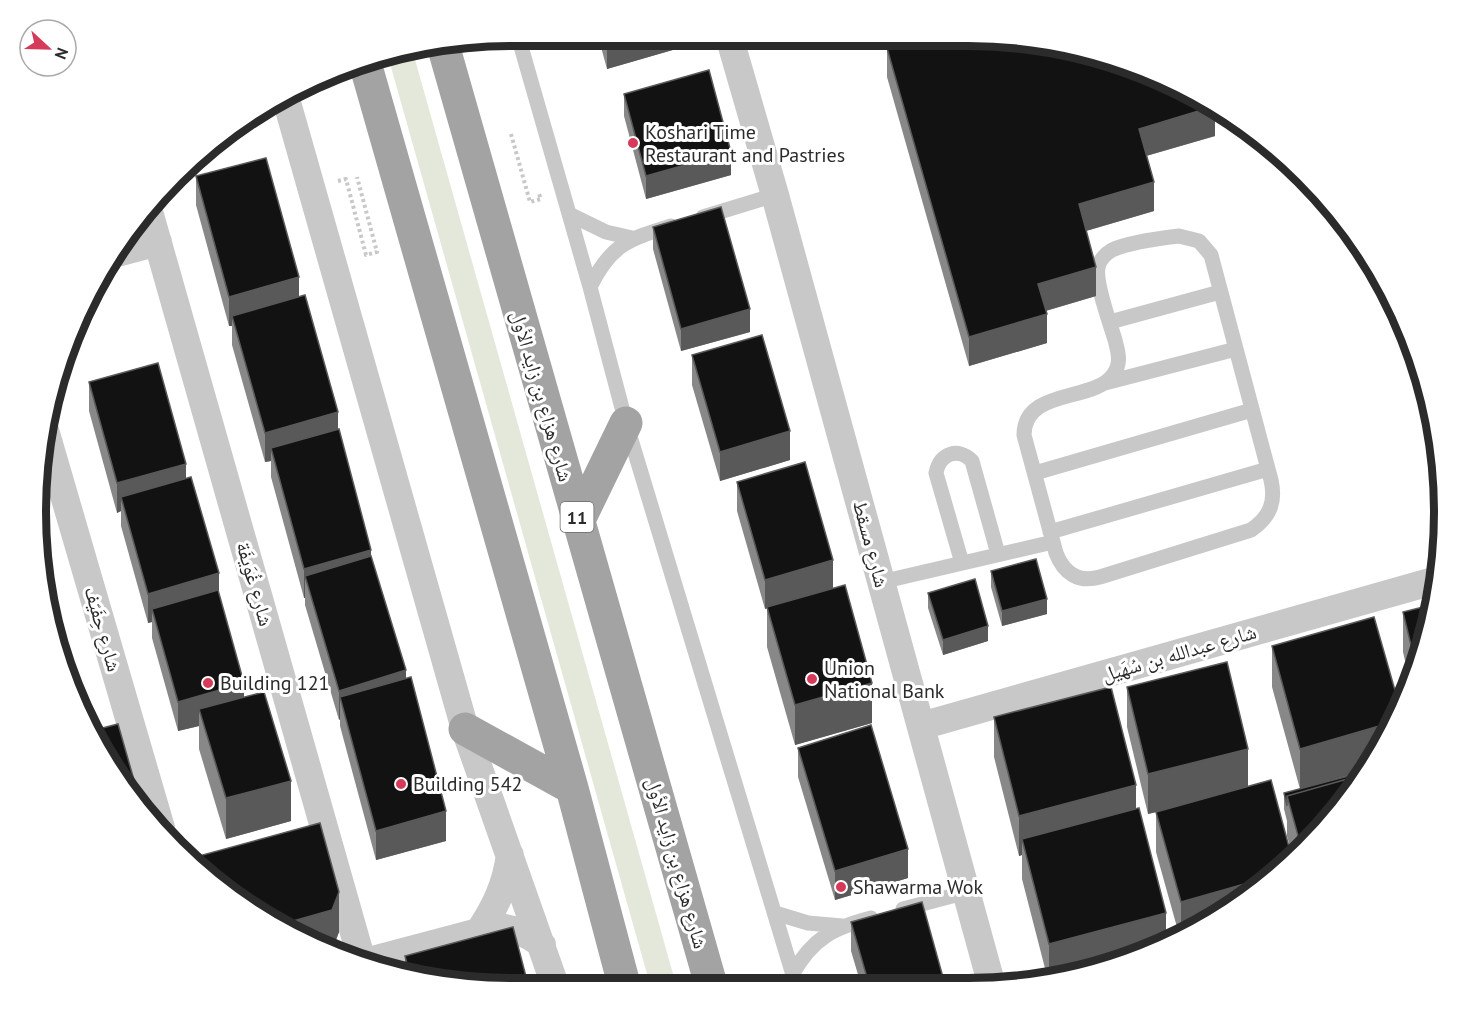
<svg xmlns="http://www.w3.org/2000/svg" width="1480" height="1024" font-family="'PT Sans','Noto Naskh Arabic',sans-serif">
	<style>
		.green { fill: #e4e8da }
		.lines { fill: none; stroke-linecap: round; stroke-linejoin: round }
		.path { stroke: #c8c8c8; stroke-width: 4; stroke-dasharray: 3 3; stroke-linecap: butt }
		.lane { stroke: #c8c8c8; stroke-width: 15 }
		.street { stroke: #c8c8c8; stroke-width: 28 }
		.primary { stroke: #a3a3a3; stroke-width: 33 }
		.wall { fill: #888 }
		.shaded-wall { fill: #595959 }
		.building { fill: #121212; stroke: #595959; stroke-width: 1.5 }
		.poi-dot { fill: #d63a5a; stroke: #fff; stroke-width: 2 }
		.labels { text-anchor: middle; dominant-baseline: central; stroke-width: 6; stroke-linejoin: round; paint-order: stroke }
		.shield { fill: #fff; stroke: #6b6b6b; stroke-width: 1.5 }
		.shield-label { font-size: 18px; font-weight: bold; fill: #2b2b2b }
		.poi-label { font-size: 20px; fill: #2b2b2b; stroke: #fff; text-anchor: start }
		.street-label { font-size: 20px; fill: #2b2b2b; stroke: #fff }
		.rim { fill: none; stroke: #2b2b2b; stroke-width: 8 }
	</style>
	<rect width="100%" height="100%" fill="#fff"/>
	<path class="green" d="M412 49 677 988H651L387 53Z"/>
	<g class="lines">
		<path class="path" d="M511 134 530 202 541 199 539 194
			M338 181 346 179 366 255 377 252 357 177"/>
		<path class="lane" d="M518 36 590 287 626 423 797 988
			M569 214 606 232 632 238
			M703 217 775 195
			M1179 236 1199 241 1211 255 1271 480C1276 502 1270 517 1251 530L1100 577C1079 583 1064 574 1056 553L1024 435C1024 388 1094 402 1113 375 1122 363 1118 352 1115 340 1110 323 1095 283 1098 268 1099 261 1105 254 1112 250 1127 243 1162 238 1179 236Z
			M590 287C611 244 629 239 671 226
			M1110 322 1220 292
			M1105 383 1236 349
			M1035 473 1252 410
			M1050 532 1268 469
			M962 563 936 473C940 453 958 447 972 461L998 554
			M881 582 1053 542
			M903 909 967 892
			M775 913 808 923 842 926
			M793 973C813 938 833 928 871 918"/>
		<path class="street" d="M729 36 775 195 992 986
			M286 99 465 729 556 988
			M148 208 362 961
			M121 252 158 242
			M45 430 161 828
			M921 726 1437 580
			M480 930C496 906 506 884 510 855
			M365 962 497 927C515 929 528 933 542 945"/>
		<path class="primary" d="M443 45 712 988
			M365 63 572 788 625 988
			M578 522 626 423
			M465 729 572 788"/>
	</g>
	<path class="wall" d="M598 36H690V45L607 69Z
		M924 36H968L1215 136 1146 156 1154 211 1086 231 1096 296 1046 311 1047 343 969 366 887 77V48L924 37Z
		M624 94 731 175 646 199 624 116Z
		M196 176 299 297 338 429 371 556 406 679 446 841 376 860 340 726V719L339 720 305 605V598H304L271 477V461L265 462 232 345V326H229L196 205Z
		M653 227 750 332 681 351 653 249Z
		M692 355 790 460 720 481 692 385Z
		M89 382 186 478 219 594 244 697 291 821 226 839 199 749V726L178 731 152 638V622L148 623 121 526V511L117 513 89 411Z
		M737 482 833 588 872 723 795 745 767 647V608L765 609 737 511Z
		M991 571 1047 614 1002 626 991 587Z
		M928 593 988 641 943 655 928 608Z
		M1435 604 1408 694 1402 706V680L1409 678 1403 652V612Z
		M1272 646 1400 708 1367 770 1301 789 1304 849 1293 857 1287 836V821L1284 809V793L1300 789 1272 687Z
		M1127 687 1248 787 1292 858 1180 938 1156 852V812L1148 814 1127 727Z
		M994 717 1136 809 1166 943 1061 979 1048 980 1022 879V855L1019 856 994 757Z
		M798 748 908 878 835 900 798 777Z
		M199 856 339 932 332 950 247 908 199 868Z
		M851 922 946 988H862L851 951Z
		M405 956 419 979 405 974Z"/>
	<path class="shaded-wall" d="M643 36H690V45L607 69V46Z
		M1215 106V136L1139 158V129Z
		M731 152V175L646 199V176Z
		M1154 182V211L1079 233V204Z
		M1096 267V296L1038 313V284Z
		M299 277V306L232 316V326H229V297Z
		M750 309V332L681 351V329Z
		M1047 314V343L969 366V337Z
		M338 412V442L271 448V461L265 462V433Z
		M790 431V460L720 481V452Z
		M186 464V493L121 497V511L117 513V483Z
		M371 550V579L305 576V598H304V569Z
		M833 560V589L765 609V580Z
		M219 573V602L152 609V622L148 623V594Z
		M1047 599V614L1002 626V611Z
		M988 626V641L943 655V640Z
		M406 670V699L340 697V719L339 720V691Z
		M244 683V712L199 709V726L178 731V702Z
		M872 683V723L795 745V705Z
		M1393 722 1367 770 1300 789V749Z
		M1248 749V790L1148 814V774Z
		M291 781V821L226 839V798Z
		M1136 785V825L1022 839V855L1019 856V816Z
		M136 787V794L132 788Z
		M446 811V841L376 860V831Z
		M908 849V878L835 900V871Z
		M1262 879 1181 937V902Z
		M339 892V932L332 950 328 951 279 925Z
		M1166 913V943L1061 979 1049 980V944Z"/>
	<path class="building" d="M604 36H643L607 46Z
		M929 36H968L1061 45 1206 100 1215 106 1139 129 1154 182 1079 204 1096 267 1038 284 1047 314 969 337 887 48Z
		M709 70 731 152 646 176 624 94Z
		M266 158 299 277 229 297 196 176Z
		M721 207 750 309 681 329 653 227Z
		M305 295 338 412 265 433 232 316Z
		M762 335 790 431 720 452 692 355Z
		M158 363 186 464 117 483 89 382Z
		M339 429 371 550 304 569 271 448Z
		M805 462 833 560 765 580 737 482Z
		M191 477 219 573 148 594 121 497Z
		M371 556 406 670 339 691 305 576Z
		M1036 559 1047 599 1002 611 991 571Z
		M975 579 988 626 943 640 928 593Z
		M845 585 872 683 795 705 767 607Z
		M218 590 244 683 178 702 152 609Z
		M45 599 49 612 48 613 45 605Z
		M1435 604V605L1416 666 1403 612Z
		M1374 617 1400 708 1393 722 1300 749 1272 646Z
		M1227 662 1248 749 1148 774 1127 687Z
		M411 677 446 811 376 831 340 697Z
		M1413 677 1408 694 1406 698 1402 680Z
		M1111 687 1136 785 1019 816 994 717Z
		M264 692 291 781 226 798 199 709Z
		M118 724 136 787 132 788 91 731Z
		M871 725 908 849 835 871 798 748Z
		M1367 771 1365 774 1287 796V806L1284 793Z
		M1365 774 1304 849 1302 850 1287 796Z
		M1271 780 1292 858 1262 879 1181 902 1156 812Z
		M1139 808 1166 913 1049 944 1022 839Z
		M320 823 339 892 332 910 279 925 247 908 202 871 199 856Z
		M922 902 946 988H870L851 922Z
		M513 927 529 988H512L419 979 410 976 405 956Z"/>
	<g class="poi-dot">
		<circle cx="633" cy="143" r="6"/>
		<circle cx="812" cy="679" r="6"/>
		<circle cx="208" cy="683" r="6"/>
		<circle cx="401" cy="784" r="6"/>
		<circle cx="841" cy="887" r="6"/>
	</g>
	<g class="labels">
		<rect class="shield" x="560.5" y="502" width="33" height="30" rx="4.5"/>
		<g class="shield-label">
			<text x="577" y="517">11</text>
		</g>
		<g class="poi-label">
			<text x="645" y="132">Koshari Time<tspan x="645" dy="23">Restaurant and Pastries</tspan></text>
			<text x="824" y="668">Union<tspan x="824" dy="23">National Bank</tspan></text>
			<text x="220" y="683">Building 121</text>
			<text x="413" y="784">Building 542</text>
			<text x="853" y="887">Shawarma Wok</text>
		</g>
		<g class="street-label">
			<text transform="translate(542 396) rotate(74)">شارع هزاع بن زايد الأول</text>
			<text transform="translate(871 544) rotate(75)">شارع مسقط</text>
			<text transform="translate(255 584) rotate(74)">شارع غُوَيفَة</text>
			<text transform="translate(103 629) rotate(74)">شارع حِفَيّف</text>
			<text transform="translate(1179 653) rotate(-16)">شارع عبدالله بن سُهَيل</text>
			<text transform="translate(677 863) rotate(74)">شارع هزاع بن زايد الأول</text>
		</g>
	</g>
	<path d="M0 0H1480V1024H0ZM512 46H968A466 466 0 0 1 1434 512V512A466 466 0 0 1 968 978H512A466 466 0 0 1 46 512V512A466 466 0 0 1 512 46Z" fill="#fff" fill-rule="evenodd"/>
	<path class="rim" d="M512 46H968A466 466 0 0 1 1434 512V512A466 466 0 0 1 968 978H512A466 466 0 0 1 46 512V512A466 466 0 0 1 512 46Z"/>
	<g transform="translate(48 48) rotate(112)"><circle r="28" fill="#ffffff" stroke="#aaaaaa" stroke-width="1.5"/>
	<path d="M0-4.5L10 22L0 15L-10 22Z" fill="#d63a5a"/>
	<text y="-9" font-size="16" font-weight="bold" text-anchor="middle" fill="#2b2b2b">N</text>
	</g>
</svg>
